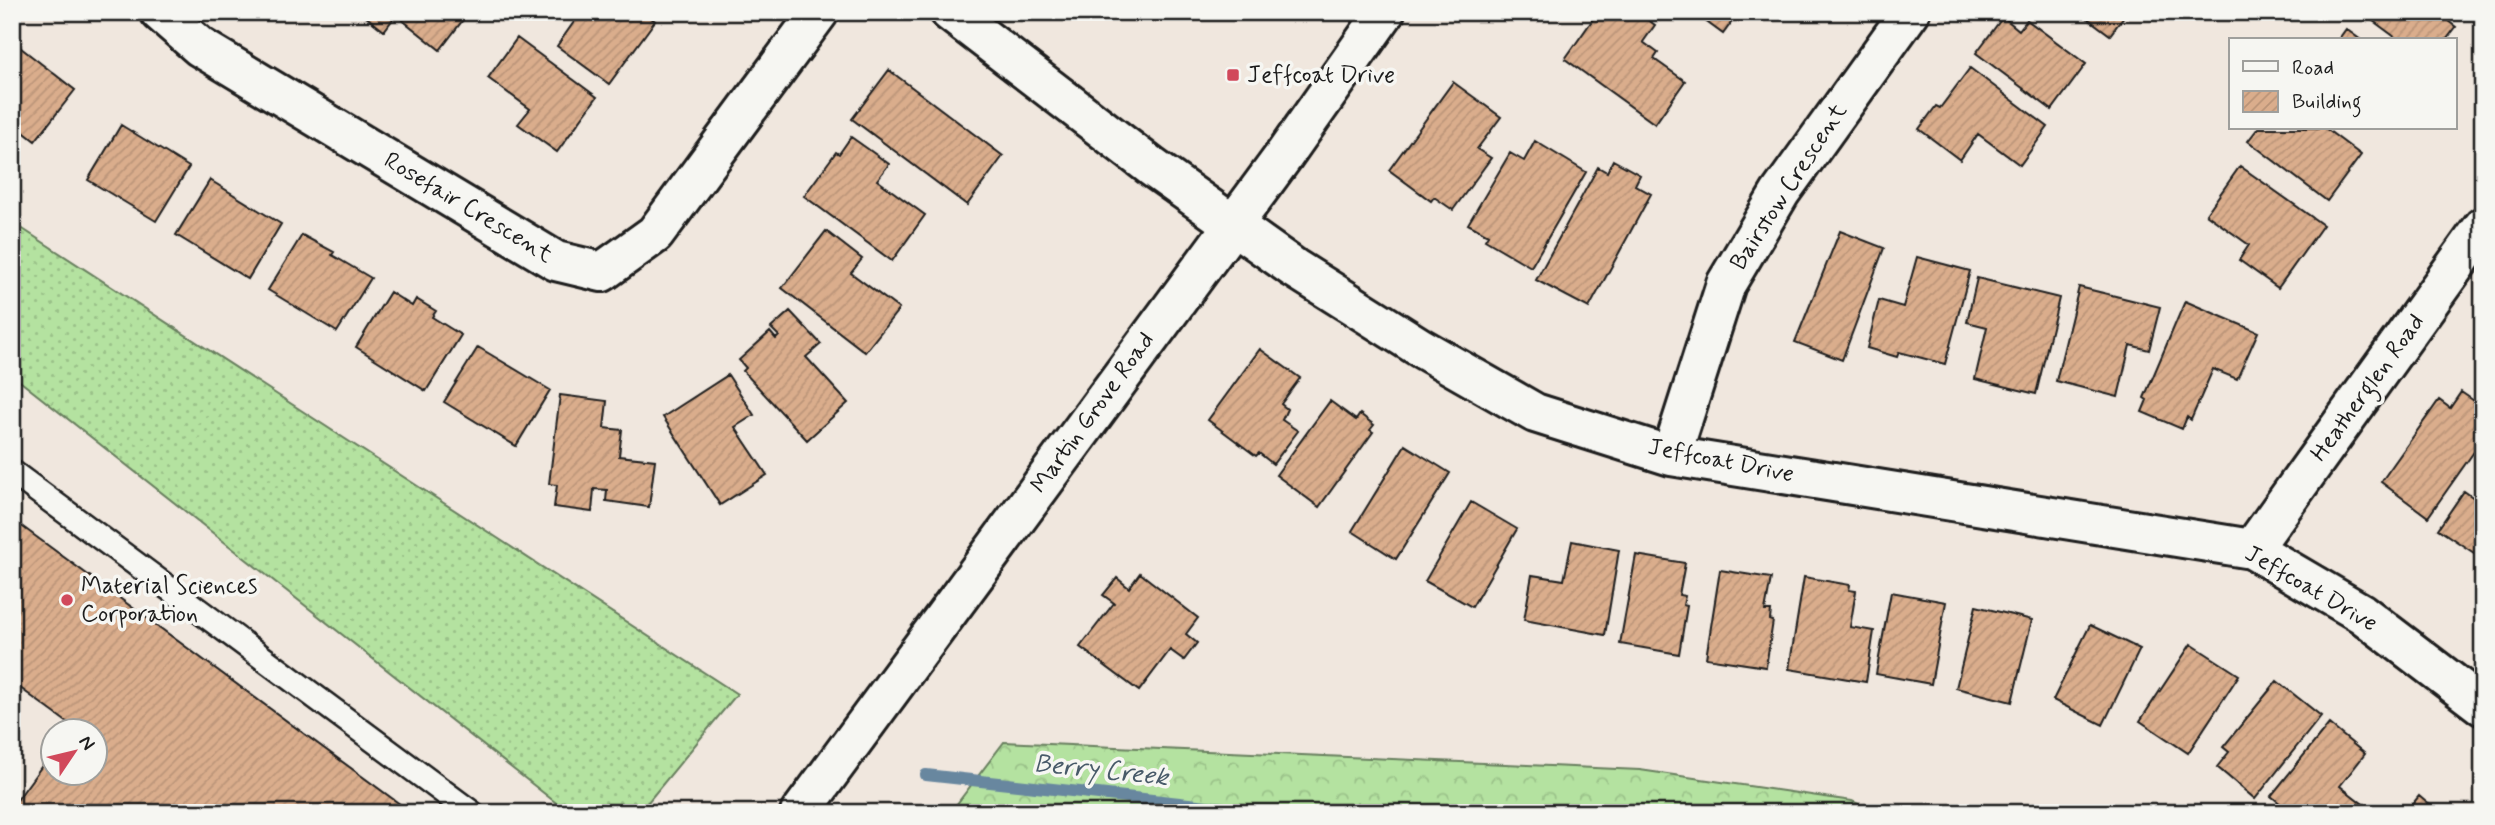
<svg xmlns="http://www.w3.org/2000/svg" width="2495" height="825" font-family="Mynerve,sans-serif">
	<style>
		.grass { fill: url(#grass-dots); stroke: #687f5e; stroke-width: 2 }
		.forest { fill: url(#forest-crowns); stroke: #687f5e; stroke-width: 2 }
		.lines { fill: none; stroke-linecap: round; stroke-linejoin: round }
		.stream { stroke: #67879f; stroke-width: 12 }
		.building { fill: url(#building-hatch); stroke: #1c1c1c; stroke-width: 2 }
		.service-casing { stroke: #1c1c1c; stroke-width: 28 }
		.minor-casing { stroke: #1c1c1c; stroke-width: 44 }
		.secondary-casing { stroke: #1c1c1c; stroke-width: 44 }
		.service { stroke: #f6f6f2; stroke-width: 23 }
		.minor { stroke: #f6f6f2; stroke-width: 38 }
		.secondary { stroke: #f6f6f2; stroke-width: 38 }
		.poi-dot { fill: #d1495b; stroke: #f6f6f2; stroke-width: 2.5 }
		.labels { text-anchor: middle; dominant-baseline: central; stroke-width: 7; stroke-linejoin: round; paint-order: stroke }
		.poi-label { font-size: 24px; fill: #1c1c1c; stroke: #f6f6f2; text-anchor: start }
		.street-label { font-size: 24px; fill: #1c1c1c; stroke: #f6f6f2 }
		.water-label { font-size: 26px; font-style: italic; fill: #485a69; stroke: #f6f6f2 }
	</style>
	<defs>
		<pattern id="grass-dots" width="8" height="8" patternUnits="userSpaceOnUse" patternTransform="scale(1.75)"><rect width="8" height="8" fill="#b4e2a0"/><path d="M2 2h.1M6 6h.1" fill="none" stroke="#9ac189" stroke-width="1.8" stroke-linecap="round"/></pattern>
		<pattern id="forest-crowns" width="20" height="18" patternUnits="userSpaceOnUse" patternTransform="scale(1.75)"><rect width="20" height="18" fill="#b4e2a0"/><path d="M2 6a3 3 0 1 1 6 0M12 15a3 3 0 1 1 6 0" fill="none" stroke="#9ac189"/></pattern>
		<pattern id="building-hatch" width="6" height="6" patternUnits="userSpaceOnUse" patternTransform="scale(1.75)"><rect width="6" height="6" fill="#daad8c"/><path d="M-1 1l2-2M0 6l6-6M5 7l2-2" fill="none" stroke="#ba9478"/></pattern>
	</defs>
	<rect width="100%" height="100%" fill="#f0e7de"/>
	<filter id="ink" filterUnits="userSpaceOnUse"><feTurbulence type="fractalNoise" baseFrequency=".0143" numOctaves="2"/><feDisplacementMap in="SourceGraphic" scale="14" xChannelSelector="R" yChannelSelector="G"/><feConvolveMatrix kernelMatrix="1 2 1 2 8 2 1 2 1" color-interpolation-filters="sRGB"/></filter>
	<g filter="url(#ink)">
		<path class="grass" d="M12 222 737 694 639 813H569L12 375Z"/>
		<path class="forest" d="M1004 742 1640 770 1852 801 1878 813H950Z"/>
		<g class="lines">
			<path class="stream" d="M926 775 1270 813"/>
		</g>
		<path class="building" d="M360 12H469L440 50 396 15 384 31Z
			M581 12H644L655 21 609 84 557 46Z
			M1598 12H1637L1655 25 1643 42 1658 53 1654 59 1685 81 1655 124 1565 59Z
			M1649 12H1666L1660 20Z
			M1693 12H1739L1723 34Z
			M2079 12H2127L2110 35Z
			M2361 12H2442L2440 15 2456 27 2446 40H2399Z
			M2003 17 2019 30 2027 20 2086 64 2052 110 1976 53Z
			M2346 29 2361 40H2338Z
			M517 38 597 97 557 152 518 124 530 109 488 78Z
			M12 41 75 90 35 141 12 123Z
			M1970 68 2048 127 2020 165 1978 134 1960 160 1919 129 1936 106 1940 108Z
			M889 70 1003 156 967 205 852 119Z
			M1453 82 1501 117 1477 149 1491 158 1453 210 1434 197 1431 201 1389 170Z
			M121 125 189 167 156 221 88 180Z
			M2258 128H2325L2361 155 2327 201 2248 141Z
			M851 137 889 164 877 180 925 215 892 261 804 196 836 152 839 154Z
			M1535 141 1586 172 1531 267 1485 240 1488 235 1468 224 1510 153 1524 161Z
			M1613 160 1640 175 1635 185 1651 194 1589 308 1536 280 1598 167 1607 172Z
			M2240 166 2323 225 2278 288 2239 260 2249 245 2206 214Z
			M210 180 281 224 248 279 176 235Z
			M826 231 862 259 851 273 899 309 865 352 782 288Z
			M1840 231 1884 248 1842 360 1795 342Z
			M302 235 334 252 332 255 371 278 337 332 268 290Z
			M1917 257 1970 271 1945 364 1899 352 1897 357 1867 348 1879 300 1903 307Z
			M1977 278 2059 298 2036 394 1975 379 1987 327 1967 322Z
			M2079 287 2160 307 2149 350 2130 345 2118 397 2056 381Z
			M390 292 412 306 416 299 436 311 432 317 461 335 426 391 356 347Z
			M2185 301 2258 332 2237 379 2213 369 2191 420 2187 417 2182 429 2142 412 2147 400 2144 398Z
			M790 311 821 344 806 357 848 403 807 440 743 371 746 368 739 360 770 332 776 339 779 336 771 328Z
			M478 347 550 390 516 446 444 402Z
			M1260 349 1300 378 1281 404 1287 409 1282 420 1298 431 1273 464 1259 453 1256 456 1208 420Z
			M728 375 754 415 735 427 767 475 720 505 663 417Z
			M2461 392 2483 407V439L2428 517 2381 482 2439 400 2450 408Z
			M560 395 607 401 604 428 622 430 619 456 655 460 649 507 606 501 607 490 594 489 592 512 554 507 557 485 549 484Z
			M1330 401 1356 420 1360 414 1374 425 1370 430 1373 432 1319 507 1276 475Z
			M1405 445 1450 473 1396 559 1352 531Z
			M2464 491 2481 503 2483 500V559L2438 529Z
			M1471 502 1517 529 1472 607 1425 581Z
			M12 519 412 813H12V807L52 752V772H94V730H68L72 726 12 682Z
			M1572 541 1619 550 1605 635 1524 620 1532 575 1564 580Z
			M1636 555 1685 563 1679 595 1685 596 1683 605 1687 606 1679 654 1620 644Z
			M1720 570 1771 578 1765 611H1771L1770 620 1773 621 1766 667 1706 658Z
			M1140 573 1198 618 1186 634 1197 643 1184 660 1170 650 1139 691 1080 647 1114 603 1103 595 1117 578 1129 588Z
			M1804 577 1850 585 1849 590 1856 591 1850 627 1874 631 1866 682 1789 669Z
			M1891 592 1946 602 1931 684 1876 674Z
			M1976 606 2032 620 2012 702 1956 688Z
			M2090 625 2140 649 2103 725 2053 700Z
			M2191 644 2239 675 2188 753 2140 721Z
			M2277 681 2321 716 2255 799 2217 767 2229 752 2223 747Z
			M2329 724 2365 754 2340 786 2363 804 2356 813H2292L2271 796Z
			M2419 796 2439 813H2405Z"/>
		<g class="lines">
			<defs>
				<path id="service" d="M12 472 472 813"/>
				<path id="minor" d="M160 12 200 47 556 261 602 272 655 234 819 12
					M950 12 1152 167 1294 268 1421 348 1535 413 1671 456 2252 549 2361 613 2483 706
					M1671 456 1726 284 1780 193 1910 12
					M2252 549 2483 227"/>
				<path id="secondary" d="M800 813 1283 157 1385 12"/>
			</defs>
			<use href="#service" class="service-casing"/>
			<use href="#minor" class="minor-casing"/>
			<use href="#secondary" class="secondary-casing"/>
			<use href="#service" class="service"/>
			<use href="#minor" class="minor"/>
			<use href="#secondary" class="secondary"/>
		</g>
	</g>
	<g class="poi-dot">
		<rect x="1226" y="68" width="14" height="14" rx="3.5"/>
		<circle cx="67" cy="600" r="7"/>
	</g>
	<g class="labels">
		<g class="poi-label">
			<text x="1247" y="75">Jeffcoat Drive</text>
			<text x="81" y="586">Material Sciences<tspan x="81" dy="28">Corporation</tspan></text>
		</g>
		<g class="street-label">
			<text transform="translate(1789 187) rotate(-57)">Bairstow Crescent</text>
			<text transform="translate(468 208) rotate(31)">Rosefair Crescent</text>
			<text transform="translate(2368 388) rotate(-54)">Heatherglen Road</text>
			<text transform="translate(1093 413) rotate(-54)">Martin Grove Road</text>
			<text transform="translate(1721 461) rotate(11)">Jeffcoat Drive</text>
			<text transform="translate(2311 589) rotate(30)">Jeffcoat Drive</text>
		</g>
		<g class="water-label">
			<text transform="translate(1101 771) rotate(6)">Berry Creek</text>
		</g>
	</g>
	<rect width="2495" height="825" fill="none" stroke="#f6f6f2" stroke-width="42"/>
	<rect x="21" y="21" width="2453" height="783" fill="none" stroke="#1c1c1c" stroke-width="2.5" filter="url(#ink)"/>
	<rect x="2229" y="38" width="228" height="91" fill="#f6f6f2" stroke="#9f9f9c" stroke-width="2"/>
	<rect x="2243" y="61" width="35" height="10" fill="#f6f6f2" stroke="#9f9f9c" stroke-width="2"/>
	<text x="2292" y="74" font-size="21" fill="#1c1c1c">Road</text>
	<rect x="2243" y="91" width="35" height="21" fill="url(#building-hatch)" stroke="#9f9f9c" stroke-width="2"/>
	<text x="2292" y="108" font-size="21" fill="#1c1c1c">Building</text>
	<g transform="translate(74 752) rotate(55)"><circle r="33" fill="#f6f6f2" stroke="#9f9f9c" stroke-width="2"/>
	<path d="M0-5L12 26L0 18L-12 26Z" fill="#d1495b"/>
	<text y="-10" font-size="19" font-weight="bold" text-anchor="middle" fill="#1c1c1c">N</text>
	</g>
</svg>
